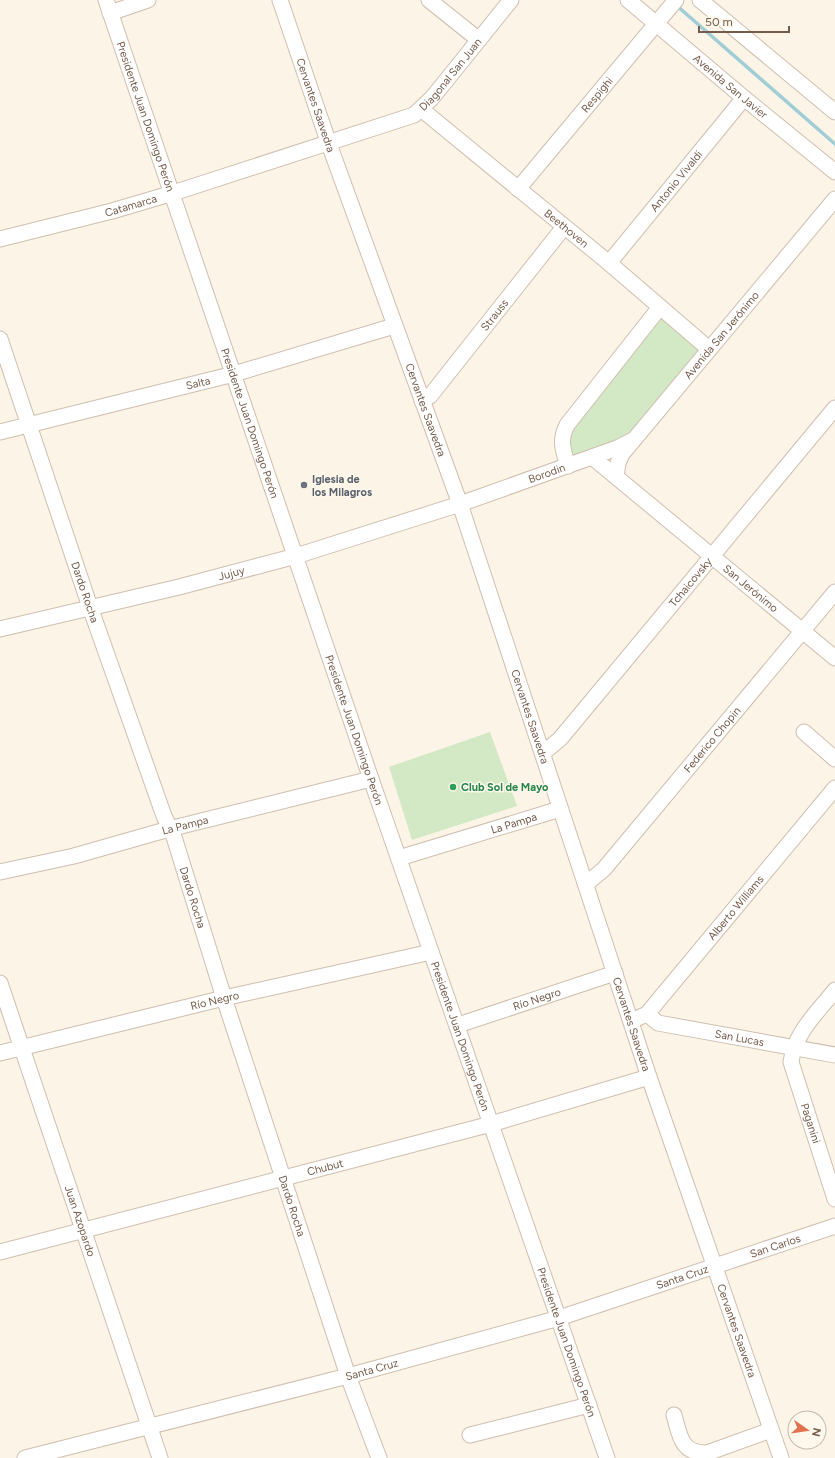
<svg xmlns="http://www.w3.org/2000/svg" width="835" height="1458" font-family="Figtree,sans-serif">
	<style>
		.green { fill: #d3e9c5 }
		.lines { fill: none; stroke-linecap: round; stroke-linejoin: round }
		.stream { stroke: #a1cdd6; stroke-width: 3.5 }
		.minor-casing { stroke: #cfbeaf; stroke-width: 17 }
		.minor { stroke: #fff; stroke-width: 15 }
		.worship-dot { fill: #6b7280; stroke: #fef8ec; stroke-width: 1.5 }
		.leisure-dot { fill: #2e9e5b; stroke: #fef8ec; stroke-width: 1.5 }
		.labels { text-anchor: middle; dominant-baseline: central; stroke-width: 3; stroke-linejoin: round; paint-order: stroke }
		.street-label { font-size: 11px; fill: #745b4b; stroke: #fef8ec }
		.worship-label { font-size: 11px; font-weight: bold; fill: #5b616d; stroke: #fef8ec; text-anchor: start }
		.leisure-label { font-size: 11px; font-weight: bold; fill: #27864d; stroke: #fef8ec; text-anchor: start }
	</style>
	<rect width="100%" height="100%" fill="#fcf4e6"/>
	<path class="green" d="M662 316 699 348 698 352 633 430 623 439 575 459 567 449 571 429Z
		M490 732 517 806 412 840 389 767Z"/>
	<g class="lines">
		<path class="stream" d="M676 5 835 144"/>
		<defs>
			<g id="minor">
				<path id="s1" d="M106 0 371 779 607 1458"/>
				<path id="s2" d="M280 0 329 144 460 504 649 1077 781 1458"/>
				<path d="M429 0 479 40"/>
				<path id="s3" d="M628 0 744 98 835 172"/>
				<path d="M700 0 835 112"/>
				<path d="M110 13 148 0"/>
				<path id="s4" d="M421 109 609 263 709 349"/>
				<path id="s5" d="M518 189 676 0"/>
				<path id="s6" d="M0 239 112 211 173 193 414 115 432 98 511 0"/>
				<path id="s7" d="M609 263 744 98"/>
				<path id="s8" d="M0 339 90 607 164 816 174 837 224 998 348 1376 379 1458"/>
				<path id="s9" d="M422 401 430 396 438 386 564 227"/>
				<path id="s10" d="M0 432 234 374 394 326"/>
				<path id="s11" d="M592 457 835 658"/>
				<path d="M568 466C563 450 559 441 567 425L660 307"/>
				<path id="s12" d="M616 476 618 463 622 454 835 199"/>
				<path id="s13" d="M0 629 179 587 296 556 460 504 617 448 633 440"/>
				<path d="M804 732 835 759"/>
				<path id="s14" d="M543 753 560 739 835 408"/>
				<path id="s15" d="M399 858 560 809"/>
				<path id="s16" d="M0 872 74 856 169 829 371 779"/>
				<path id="s17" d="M586 884 604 869 835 592"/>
				<path id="s18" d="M0 983 160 1458"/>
				<path id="s19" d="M835 990C817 1013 795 1032 791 1062L835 1199"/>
				<path id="s20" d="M647 1014 658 1023 835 1055"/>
				<path id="s21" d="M631 1021 647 1014 835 788"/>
				<path id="s22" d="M458 1025 615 973"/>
				<path id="s23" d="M0 1053 224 998 431 952"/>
				<path id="s24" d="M0 1252 491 1124 649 1077"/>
				<path d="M674 1415C680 1436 681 1454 707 1453L771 1430"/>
				<path d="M470 1435 589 1405"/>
				<path id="s25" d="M25 1458 348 1376 559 1318 835 1226"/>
			</g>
		</defs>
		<use href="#minor" class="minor-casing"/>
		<use href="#minor" class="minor"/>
	</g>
	<circle class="worship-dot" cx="304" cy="485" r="4"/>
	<circle class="leisure-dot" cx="453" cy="787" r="4"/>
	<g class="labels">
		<g class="street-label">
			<text stroke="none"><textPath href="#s6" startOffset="487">Diagonal San Juan</textPath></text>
			<text stroke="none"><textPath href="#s3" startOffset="134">Avenida San Javier</textPath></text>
			<text stroke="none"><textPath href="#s5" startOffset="123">Respighi</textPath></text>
			<text stroke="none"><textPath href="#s2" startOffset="111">Cervantes Saavedra</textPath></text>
			<text stroke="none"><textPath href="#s1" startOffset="123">Presidente Juan Domingo Perón</textPath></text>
			<text stroke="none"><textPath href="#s7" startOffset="106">Antonio Vivaldi</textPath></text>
			<text stroke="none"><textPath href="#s6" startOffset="135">Catamarca</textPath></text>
			<text stroke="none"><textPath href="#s4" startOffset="188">Beethoven</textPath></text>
			<text stroke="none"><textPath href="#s9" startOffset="113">Strauss</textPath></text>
			<text stroke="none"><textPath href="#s12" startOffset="178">Avenida San Jerónimo</textPath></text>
			<text stroke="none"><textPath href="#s10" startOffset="204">Salta</textPath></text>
			<text stroke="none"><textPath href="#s2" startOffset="435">Cervantes Saavedra</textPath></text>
			<text stroke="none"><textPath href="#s1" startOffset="447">Presidente Juan Domingo Perón</textPath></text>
			<text stroke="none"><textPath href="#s13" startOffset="569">Borodin</textPath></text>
			<text stroke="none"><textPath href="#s13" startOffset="238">Jujuy</textPath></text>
			<text stroke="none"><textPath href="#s14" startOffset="226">Tchaicovsky</textPath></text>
			<text stroke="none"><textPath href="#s11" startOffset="206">San Jerónimo</textPath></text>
			<text stroke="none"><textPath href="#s8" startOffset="267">Dardo Rocha</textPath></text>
			<text stroke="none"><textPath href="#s2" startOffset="759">Cervantes Saavedra</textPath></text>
			<text stroke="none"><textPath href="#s1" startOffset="771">Presidente Juan Domingo Perón</textPath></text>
			<text stroke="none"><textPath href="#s17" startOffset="192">Federico Chopin</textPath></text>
			<text stroke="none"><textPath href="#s15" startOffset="120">La Pampa</textPath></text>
			<text stroke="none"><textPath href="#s16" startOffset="191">La Pampa</textPath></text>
			<text stroke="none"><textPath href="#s8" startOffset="591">Dardo Rocha</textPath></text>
			<text stroke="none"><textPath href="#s21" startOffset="156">Alberto Williams</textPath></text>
			<text stroke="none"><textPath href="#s22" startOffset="83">Río Negro</textPath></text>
			<text stroke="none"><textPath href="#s23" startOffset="221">Río Negro</textPath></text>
			<text stroke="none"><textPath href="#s2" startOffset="1083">Cervantes Saavedra</textPath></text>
			<text stroke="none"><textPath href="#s1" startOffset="1095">Presidente Juan Domingo Perón</textPath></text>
			<text stroke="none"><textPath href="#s20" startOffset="97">San Lucas</textPath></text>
			<text stroke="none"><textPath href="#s19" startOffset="150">Paganini</textPath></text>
			<text stroke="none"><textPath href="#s24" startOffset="336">Chubut</textPath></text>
			<text stroke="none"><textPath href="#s8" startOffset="915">Dardo Rocha</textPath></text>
			<text stroke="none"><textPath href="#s18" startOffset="251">Juan Azopardo</textPath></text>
			<text stroke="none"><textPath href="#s25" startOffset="780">San Carlos</textPath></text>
			<text stroke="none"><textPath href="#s25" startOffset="682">Santa Cruz</textPath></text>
			<text stroke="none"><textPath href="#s2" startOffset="1407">Cervantes Saavedra</textPath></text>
			<text stroke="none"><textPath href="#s1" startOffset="1419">Presidente Juan Domingo Perón</textPath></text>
			<text stroke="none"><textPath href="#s25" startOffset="358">Santa Cruz</textPath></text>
		</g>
		<g class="worship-label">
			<text x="312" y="479">Iglesia de<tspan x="312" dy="13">los Milagros</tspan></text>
		</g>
		<g class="leisure-label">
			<text x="461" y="787">Club Sol de Mayo</text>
		</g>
	</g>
	<g transform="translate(807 1430) rotate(103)"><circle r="19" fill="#fef8ec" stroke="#c7b9ac"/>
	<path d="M0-3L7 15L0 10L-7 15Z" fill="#e1724f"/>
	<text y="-6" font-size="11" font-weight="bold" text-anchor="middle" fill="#745b4b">N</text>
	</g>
	<path d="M699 26v6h90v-6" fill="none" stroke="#745b4b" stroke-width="2"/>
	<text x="705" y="26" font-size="12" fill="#745b4b" stroke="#fef8ec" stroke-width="3" paint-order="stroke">50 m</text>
</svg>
